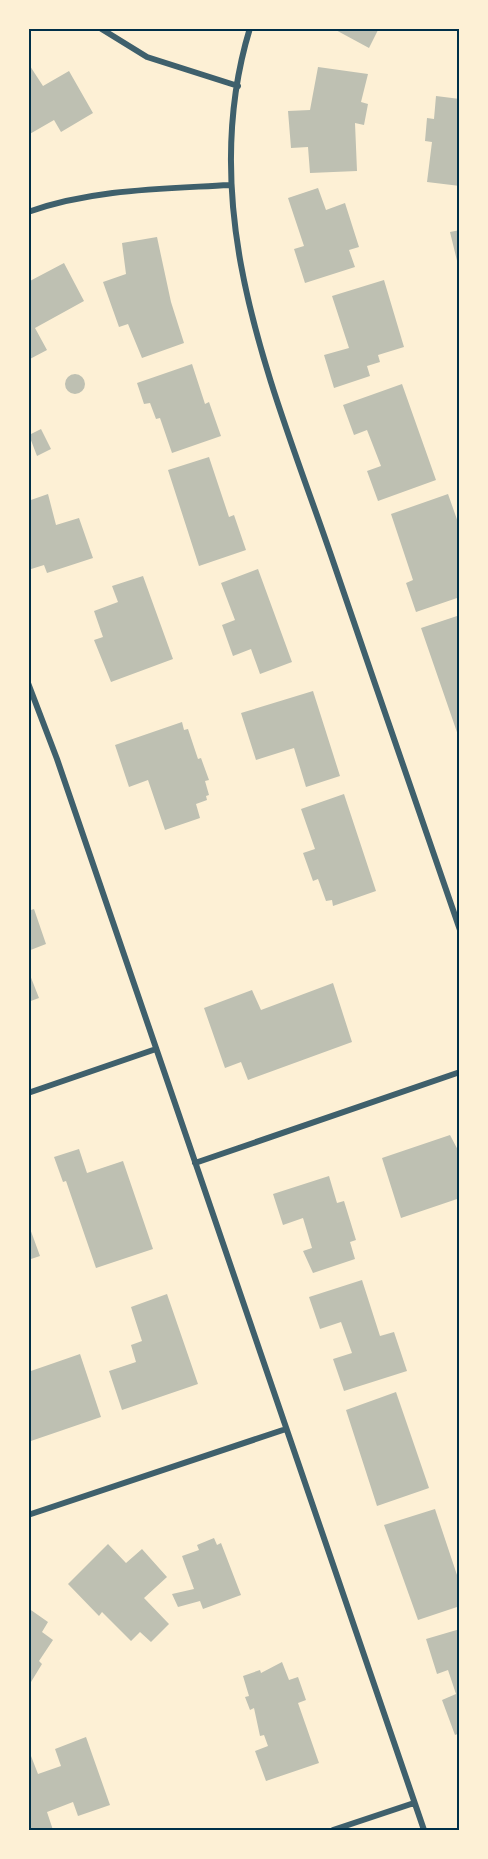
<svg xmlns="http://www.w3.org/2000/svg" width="488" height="1859" font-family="'Public Sans',sans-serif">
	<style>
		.building { fill: #bec0b2 }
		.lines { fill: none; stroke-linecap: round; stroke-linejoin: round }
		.minor { stroke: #3f606c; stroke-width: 6 }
		.neatline { fill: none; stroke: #003049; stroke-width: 2 }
	</style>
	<rect width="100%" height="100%" fill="#fdf0d5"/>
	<path class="building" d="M332 28H379L369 48Z
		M30 66 43 86 69 71 93 113 61 132 54 120 28 135Z
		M318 67 368 74 361 102 368 104 364 125 355 123 357 171 310 173 308 147 291 148 288 111 310 110Z
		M436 96 460 99V186L427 182 432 142 425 141 427 118 434 119Z
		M318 188 326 210 345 203 359 247 349 250 355 267 305 283 294 249 304 246 288 198Z
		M460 230V269H459L450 232Z
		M157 237 171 302 184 343 142 358 128 324 119 327 103 282 126 274 122 243Z
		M64 263 84 301 35 328 47 350 28 360V282Z
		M384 280 404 347 378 355 380 362 367 366 370 376 334 388 324 355 349 348 332 296Z
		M192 364 205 404 209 402 221 436 172 453 160 418 156 419 150 403 144 404 137 383Z
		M65 384a10 10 0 1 1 20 0a10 10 0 1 1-20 0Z
		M402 384 436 480 378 501 367 471 381 466 367 430 354 435 343 405Z
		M41 429 51 449 37 456 29 435Z
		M209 457 229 517 234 515 246 550 199 566 168 470Z
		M48 494 56 525 79 518 93 558 47 573 44 565 28 570V501Z
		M448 494 460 528V597L416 612 406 583 413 580 391 514Z
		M258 569 292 662 260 674 251 649 233 656 222 625 235 620 221 583Z
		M143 576 173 659 111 682 94 640 103 637 94 611 118 602 112 586Z
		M460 615V738H459L421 628Z
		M313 691 340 776 306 787 294 748 256 760 241 713Z
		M182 722 184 730 188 729 198 759 201 758 209 780 205 781 209 795 206 796 207 800 196 804 200 818 165 830 148 780 129 787 115 745Z
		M344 794 376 891 333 906 332 900 326 901 318 879 313 881 303 853 315 849 301 809Z
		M34 909 46 944 28 951V911Z
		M28 970 39 998 28 1002Z
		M333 983 352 1042 248 1080 241 1062 225 1068 204 1008 252 990 261 1010Z
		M450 1135 460 1154V1198L401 1218 382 1158Z
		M79 1149 87 1173 123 1161 153 1249 96 1268 66 1181 63 1182 54 1157Z
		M329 1176 337 1203 344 1201 356 1240 350 1242 355 1259 313 1273 303 1251 312 1248 303 1218 283 1225 273 1194Z
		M28 1223 40 1256 28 1260Z
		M362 1280 380 1336 394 1332 407 1371 344 1391 333 1359 352 1353 341 1322 320 1329 309 1297Z
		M167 1294 198 1384 122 1410 109 1371 136 1362 131 1345 142 1341 131 1307Z
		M80 1354 101 1417 28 1442V1372Z
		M396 1392 429 1488 377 1506 346 1410Z
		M435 1509 460 1584V1606L418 1620 384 1525Z
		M214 1538 217 1545 221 1543 241 1595 203 1609 200 1601 178 1607 172 1594 194 1589 182 1556 199 1550 197 1545Z
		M108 1544 126 1563 142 1549 167 1577 144 1598 169 1624 151 1642 140 1632 131 1641 102 1612 99 1616 68 1584Z
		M28 1608 48 1622 42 1632 53 1640 39 1661 42 1664 31 1682 28 1680Z
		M460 1629V1733L455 1735 442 1700 456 1694 448 1670 437 1674 426 1639Z
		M282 1662 289 1680 298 1677 306 1700 298 1703 319 1763 266 1781 255 1751 268 1746 264 1735 260 1736 254 1708 250 1710 245 1697 249 1696 243 1676 260 1670 261 1673Z
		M86 1737 110 1805 78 1816 73 1802 47 1812 53 1830H28V1757L31 1756 38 1774 61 1766 55 1749Z"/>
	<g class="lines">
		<path class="minor" d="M100 28 147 57 238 86
			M250 28C193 214 275 391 334 564 376 686 417 808 460 930
			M28 212C93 189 162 189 229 185
			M28 683 57 759 424 1830
			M28 1093 156 1049
			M195 1163 460 1072
			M28 1515 286 1429
			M333 1830 414 1803"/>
	</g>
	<rect width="488" height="1859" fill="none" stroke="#fdf0d5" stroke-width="60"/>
	<rect x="30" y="30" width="428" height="1799" class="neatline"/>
</svg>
